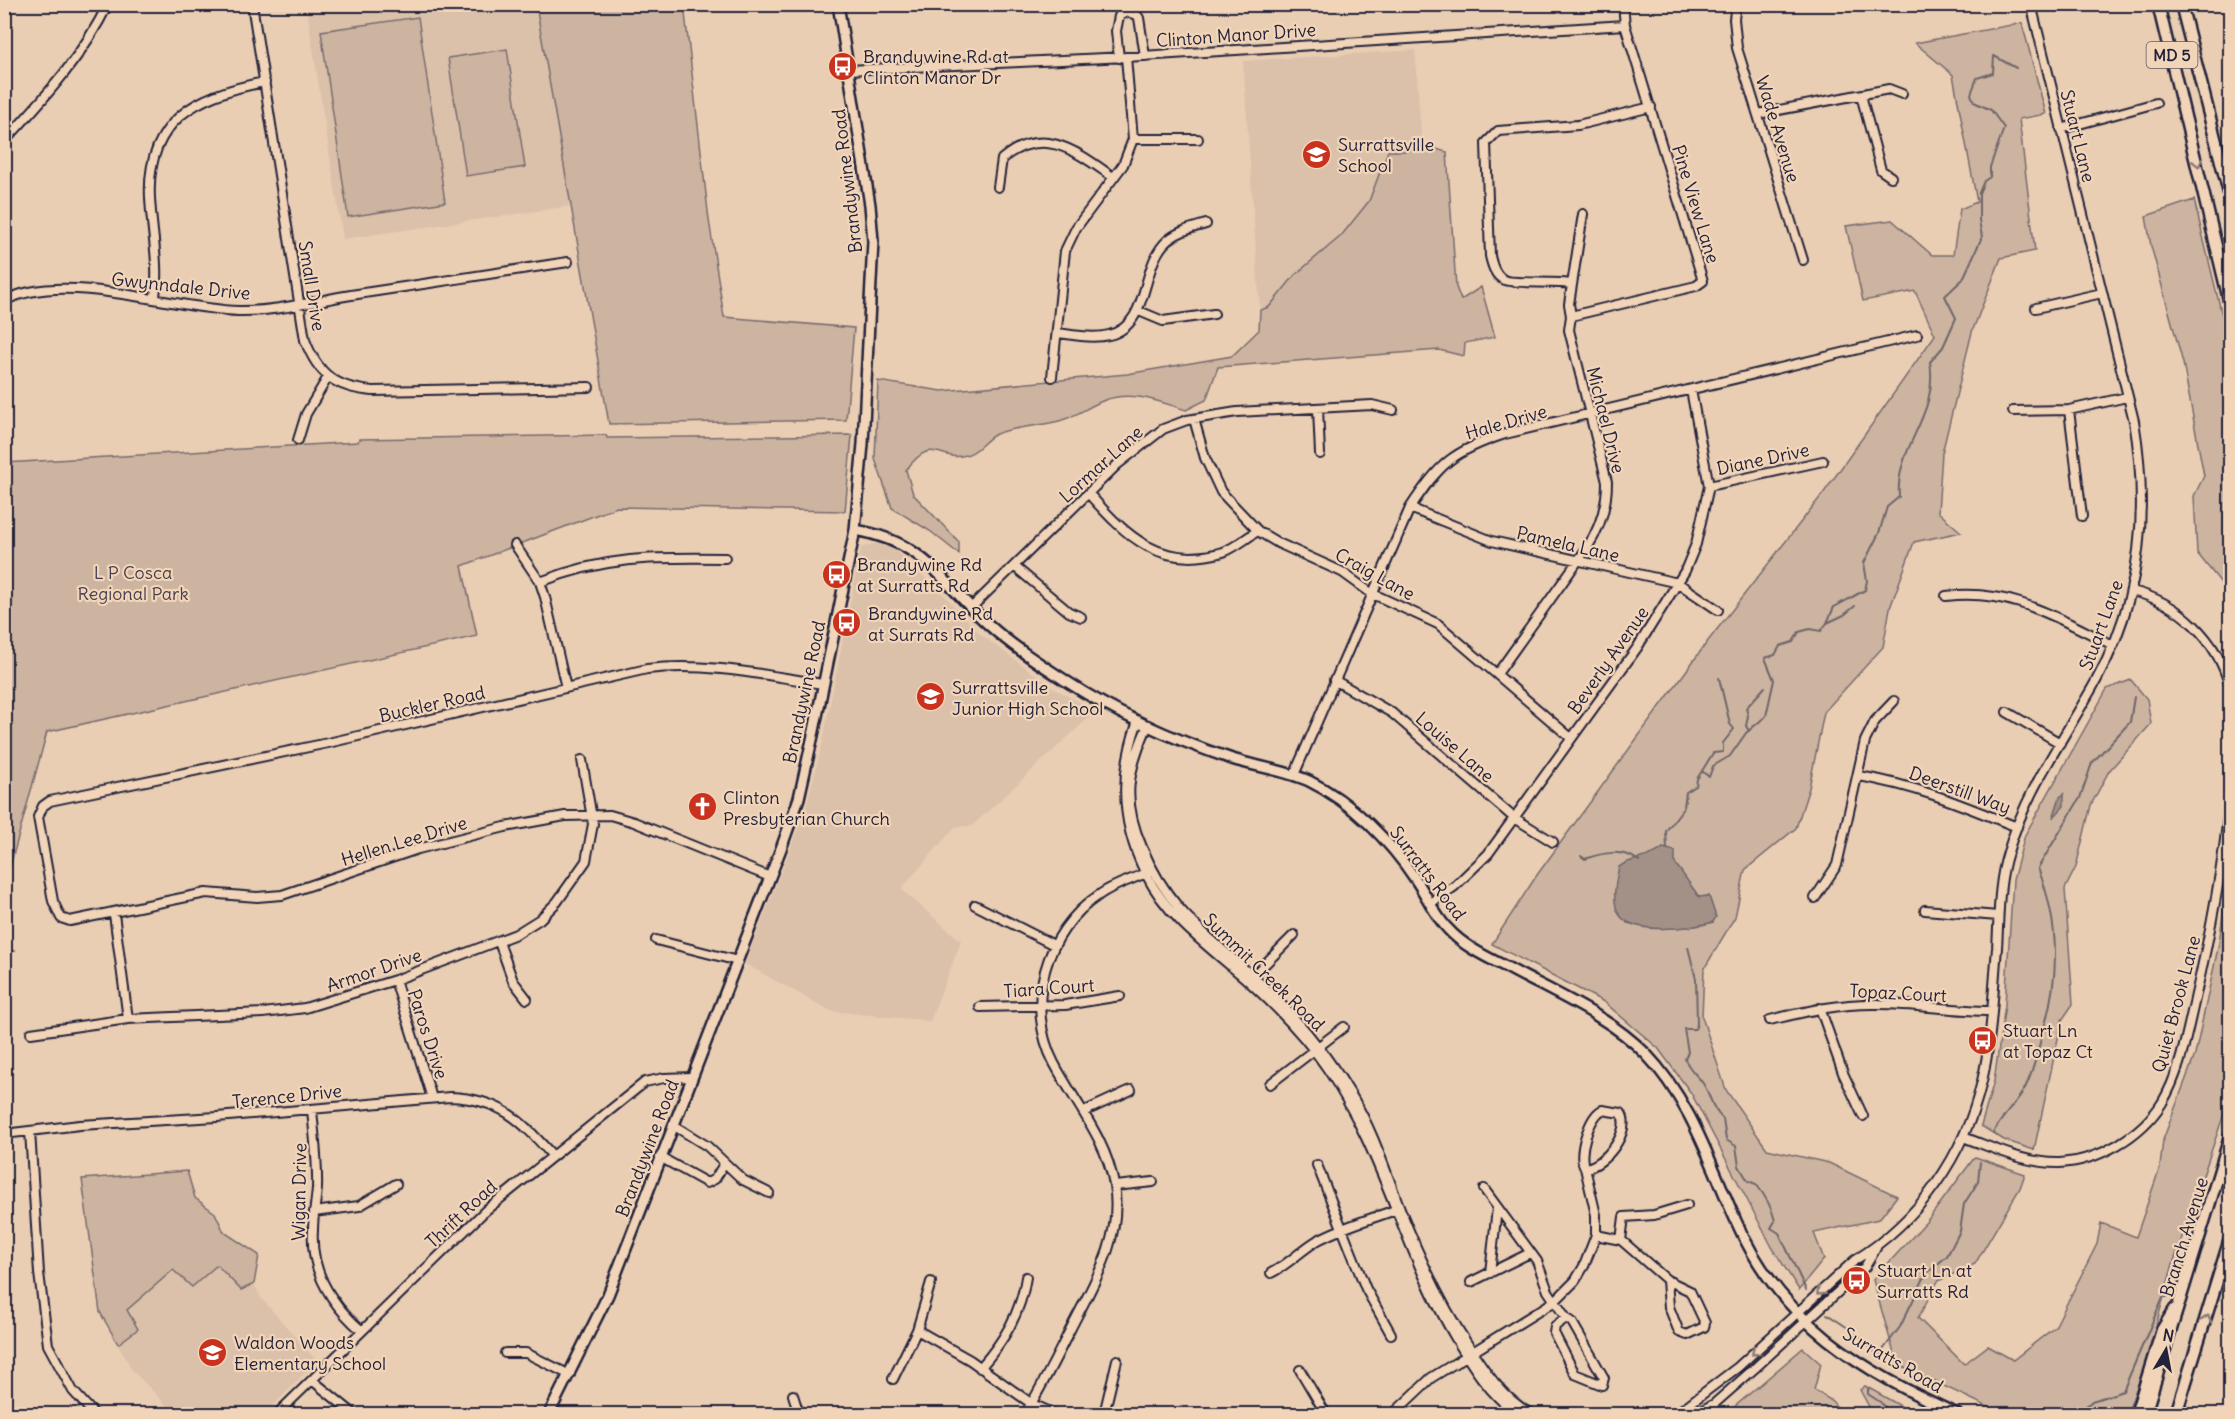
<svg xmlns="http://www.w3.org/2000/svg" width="2235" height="1419" font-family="Delius,sans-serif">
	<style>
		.built { fill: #dbc1aa }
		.green { fill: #ccb4a1; stroke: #776b6e; stroke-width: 1.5; fill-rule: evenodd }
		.water { fill: #a39188; stroke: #6f6569; stroke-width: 1.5 }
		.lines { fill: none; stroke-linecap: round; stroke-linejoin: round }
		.stream { stroke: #6f6569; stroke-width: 2 }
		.minor-casing { stroke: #22223b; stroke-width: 12 }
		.major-casing { stroke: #22223b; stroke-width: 14 }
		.highway-casing { stroke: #22223b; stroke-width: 15 }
		.minor { stroke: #f2d5b8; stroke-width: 8 }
		.major { stroke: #f2d5b8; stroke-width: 9 }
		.highway { stroke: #f2d5b8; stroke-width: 10 }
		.oneway { stroke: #8a7c7a }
		.labels { text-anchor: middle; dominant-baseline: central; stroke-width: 4.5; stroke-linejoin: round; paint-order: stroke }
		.shield { fill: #f2d5b8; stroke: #605860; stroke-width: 1.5 }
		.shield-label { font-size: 16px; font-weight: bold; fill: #22223b }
		.street-label { font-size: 18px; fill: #22223b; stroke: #f2d5b8 }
		.poi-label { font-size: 18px; fill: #22223b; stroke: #f2d5b8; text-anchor: start }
		.park-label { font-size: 18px; fill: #443f4f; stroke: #f2d5b8 }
	</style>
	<rect width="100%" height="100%" fill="#eaceb3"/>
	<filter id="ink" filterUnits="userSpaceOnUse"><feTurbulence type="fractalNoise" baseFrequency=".0167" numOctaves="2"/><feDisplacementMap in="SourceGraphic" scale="12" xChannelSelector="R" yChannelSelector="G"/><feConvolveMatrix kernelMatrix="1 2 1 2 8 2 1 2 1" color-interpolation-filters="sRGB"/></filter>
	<g filter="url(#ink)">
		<path class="built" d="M306 5H536L571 206 343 239Z
			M1415 50 1422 145 1408 151H1388L1369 201 1341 236 1295 275 1269 307 1260 310 1243 61Z
			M877 543 895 550 946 597 979 633 1053 688 1096 711 972 826 955 827 901 889 961 941 930 1021 831 1011 745 964 805 811 822 745 861 548Z
			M187 1171 195 1198 215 1213 224 1232 259 1255 254 1284 261 1298 317 1361 265 1414H175L132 1370 100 1312 82 1179Z"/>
		<path class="green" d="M536 5H684L709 220 724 317 854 328 846 420 609 424Z
			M418 17 445 202 348 217 321 31Z
			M2022 23 2046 114 2019 119 2035 251 2001 258 1972 332 1942 453 1938 512 1961 532 1914 542 1890 608 1883 647 1824 712 1809 788 1796 828 1745 870 1735 917 1704 969 1702 1017 1726 1090 1767 1149 1829 1163 1897 1196 1879 1219 1814 1233 1824 1259 1799 1290 1772 1247 1691 1093 1658 1048 1604 1002 1492 944 1537 875 1708 641 1825 491 1935 335 1915 291 1863 301 1846 226 1892 220 1932 255H1953L1960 209 1977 202 1953 75 1915 43ZM1663 848 1699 897 1709 896 1713 922C1686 930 1655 929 1627 923L1615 894 1619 867 1655 855Z
			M507 49 525 167 466 176 448 58Z
			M1422 145 1447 152 1456 287 1461 300 1481 287 1495 337 1465 343 1464 356 1439 350 1218 367 1206 400 1186 410C1160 402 1132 390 1105 400 1089 406 1075 417 1059 421 1042 426 1012 427 996 434 985 439 979 452 966 455 939 463 934 433 906 470L913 494 959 542V554L930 531 892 508 875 459 878 381 942 391 1127 374 1232 356 1259 330 1260 310 1269 307 1295 275 1341 236 1369 201 1388 151H1408Z
			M2194 200 2230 348V594L2197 553 2194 496 2204 476 2183 363 2151 246 2146 216Z
			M606 435 607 438 852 435 845 511 617 507 462 566 477 636 47 732 5 885V463L358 442 359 439Z
			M2131 680 2147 699 2151 724 2109 771 2091 805 2076 867 2065 889 2073 1004 2062 1020 2034 1150 2004 1140 1981 1126 1994 1081 2005 1005 2013 880 2025 835 2107 689Z
			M2230 863V1096L2173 1264 2145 1365 2127 1414H2003L1897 1364 1873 1280 1927 1221 1975 1157 2025 1174 2020 1188 1975 1264 1938 1281 1918 1318 1964 1364 1988 1346 2013 1360 2055 1327 2097 1244 2101 1223 2136 1237 2160 1167 2163 1140 2195 1055 2219 943Z
			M187 1171 195 1198 215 1213 224 1232 259 1255 254 1284 241 1290 217 1265 192 1287 173 1270 127 1310 138 1329 118 1344 100 1312 82 1179Z
			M1803 1348 1821 1364 1814 1390 1832 1401 1843 1414H1726Z
			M1865 1386 1915 1414H1873L1860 1390Z"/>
		<path class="water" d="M2064 794V806L2053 818 2060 797Z
			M1663 848 1675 851V863L1699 897 1709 896 1716 917 1713 922C1693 928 1632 936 1619 914 1611 901 1616 881 1619 867 1631 857 1649 860 1663 848Z"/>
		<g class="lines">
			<path class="stream" d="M1827 623 1844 615 1855 606
				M1749 731 1746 726 1748 716 1746 708 1765 687
				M1702 771 1709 777 1713 766 1730 756 1746 733 1766 716 1774 680 1765 658 1775 655 1780 646 1793 642 1799 632 1810 629 1821 631 1827 623 1834 607 1865 590 1867 581 1864 563 1879 533 1887 507 1899 497C1895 445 1939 418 1930 362L1943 347 1956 318 1945 296 1963 279 1982 237 1979 220V193L1984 181 1990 177V167L2004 128 1991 110 1974 102 1971 94 1977 78 1993 73 1994 56 2016 68
				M1667 849 1666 831 1684 807 1686 792 1696 786 1697 779 1713 753 1723 752V743L1734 729 1730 724 1719 678
				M1581 856 1585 859C1604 852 1623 849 1639 861
				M1688 947 1696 979 1697 1024 1695 1029H1684L1688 1052 1685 1059C1689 1069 1695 1073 1702 1082 1712 1096 1709 1105 1723 1119L1726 1140 1736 1146 1739 1166 1748 1181 1756 1184C1764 1194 1772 1208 1775 1221L1771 1228 1779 1233 1806 1290
				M4 952 15 951
				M1993 1133C2002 1116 2016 1104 2025 1088 2034 1071 2037 1053 2042 1035 2060 977 2060 925 2038 868L2080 798 2092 763 2130 722 2134 697
				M2225 1304 2230 1305
				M1827 1314 1857 1334 1877 1354
				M1877 1358 1900 1327 1926 1274 1947 1256 1960 1231 1964 1204 1978 1182 1980 1162
				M1868 1389V1394L1883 1404 1890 1414
				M2077 1414 2092 1401 2123 1391 2163 1297H2167"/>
			<defs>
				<path id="minor" d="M252 4 305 340C318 375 336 388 373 391L589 387
					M1736 4 1734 19 1737 48 1803 260
					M1119 58 1116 31 1119 16 1126 12 1137 15 1139 18 1145 56
					M848 70 1126 57 1625 25
					M1861 95 1881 170 1891 177
					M1758 114 1889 89 1902 94
					M2061 129 2156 103
					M1133 139H1198
					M4 142C45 97 81 59 108 4
					M998 187 1002 159C1043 124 1077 152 1113 177
					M1572 284C1557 281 1512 284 1504 280 1495 276 1492 265 1490 256L1486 143 1498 131 1578 125 1651 107
					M155 298C159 259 152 235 150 198 146 120 198 94 265 82
					M4 301C62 269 173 309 238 311 276 312 314 301 351 295 424 284 496 273 568 262
					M2036 308 2102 293
					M1139 311 1163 321 1214 314
					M1571 316 1696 286 1703 281 1625 25 1623 4
					M1058 333C1074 335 1093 339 1109 335 1152 324 1139 265 1168 240 1179 231 1192 228 1206 224
					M1052 377 1065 251 1076 228 1123 165 1133 139 1126 57
					M1318 408 1320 454
					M2069 410 2082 516
					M2013 411 2069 410 2127 397
					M1194 419 1205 458 1221 492 1258 531 1278 543 1342 572 1371 593 1438 624 1571 738
					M298 440 306 414 328 377
					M1709 486 1823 461
					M1089 494C1127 537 1161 570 1223 552 1235 548 1247 537 1258 531
					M1410 508 1492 541 1678 583 1718 610
					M515 545 540 582 545 597 566 688
					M1014 566 1069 612 1081 617
					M540 582C605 556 656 557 725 558
					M2132 591C2180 603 2217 639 2230 687
					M1946 596C2011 588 2057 618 2113 645
					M971 608 1118 464 1163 429 1187 420 1237 412 1372 405 1393 410
					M1497 674 1587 548C1600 528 1607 506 1607 482L1569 330 1571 316 1569 304 1583 214
					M1334 680 1392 713 1513 817 1553 842
					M2007 712 2060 743
					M1138 721C1119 773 1120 823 1146 874 1168 918 1208 946 1245 978 1275 1005 1304 1034 1327 1068 1383 1150 1404 1251 1455 1337 1473 1367 1489 1393 1517 1414
					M1148 725C1128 770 1121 799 1142 847 1168 910 1204 932 1252 976 1292 1012 1326 1052 1353 1098 1374 1133 1386 1173 1401 1211 1420 1259 1441 1305 1470 1348 1487 1374 1503 1398 1531 1414
					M1294 775 1410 508C1440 463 1453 451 1505 434L1917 335
					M1859 776C1918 786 1962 805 2017 827
					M770 877 634 822 610 815 565 816 505 827 418 849 282 895 257 897 206 893 70 921 61 918 53 901 38 817 43 806 50 801 328 743 647 669C706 662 765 675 823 684
					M1815 898 1837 865 1865 741 1875 721 1894 701
					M1431 903 1455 886 1488 854 1637 648 1685 571 1696 544 1709 486 1691 390
					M975 905 1054 945
					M1925 910 1998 916
					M114 914 128 1019
					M656 940 738 961
					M499 942 513 981 527 999
					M395 980 432 1098
					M1249 980 1294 935
					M980 1007 1065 1005 1120 996
					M1820 1008 1843 1073 1863 1116
					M1770 1020C1807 1011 1841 1003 1879 1004 1917 1004 1953 1011 1990 1011
					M31 1033 128 1019 263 1013 305 1008 395 980 516 934 540 919 557 902 586 861 593 824 582 760
					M1270 1084 1344 1027
					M312 1109C314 1135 318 1162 317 1188 316 1202 313 1216 313 1230 310 1272 332 1305 362 1331
					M1602 1110 1621 1113C1632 1131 1605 1166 1585 1168 1577 1155 1589 1117 1602 1110Z
					M1083 1112 1131 1090
					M673 1125 707 1146 743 1180 769 1193
					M30 1131 39 1273 48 1345 73 1391 94 1414
					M4 1134 80 1125 217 1117 450 1097C500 1099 520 1119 552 1155
					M1963 1137C1994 1148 2026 1164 2060 1163 2099 1161 2141 1136 2162 1103 2180 1073 2186 1037 2194 1003 2210 935 2223 867 2230 798
					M660 1157 707 1183 715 1179 724 1164
					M1317 1165 1366 1289 1391 1334
					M1115 1186 1153 1182
					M1484 1189 1537 1261 1548 1291 1566 1318 1572 1322 1604 1378 1602 1385 1575 1374 1554 1333 1555 1326 1566 1318
					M314 1212 359 1206 396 1184
					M1596 1235 1621 1240 1667 1280 1690 1291 1705 1323 1704 1327 1687 1335 1679 1332 1669 1307 1667 1280
					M1621 1240 1624 1217 1654 1215 1687 1205
					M1271 1273C1289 1264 1301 1250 1318 1240 1344 1226 1371 1219 1398 1209
					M1490 1273 1497 1208
					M1471 1282 1530 1253
					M917 1330 970 1360 1032 1404 1055 1414
					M505 1353H526L570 1375
					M980 1368C1004 1341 1021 1313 1026 1277
					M1300 1370 1326 1414
					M893 1379 917 1330 931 1282
					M312 1380 354 1414
					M793 1395 799 1414
					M277 1414 486 1210 645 1082 664 1078 692 1077
					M1025 1414C1042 1387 1056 1358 1070 1330 1093 1284 1123 1240 1114 1185 1107 1140 1075 1103 1054 1063 1024 1005 1045 931 1099 895 1114 884 1132 880 1148 872
					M1104 1414 1117 1360
					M1393 1414 1431 1378 1555 1301 1575 1281 1584 1266 1596 1235V1215L1585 1168
					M1676 1414 1738 1367 1855 1260C1919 1221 1965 1155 1982 1081 1992 1039 1993 992 1997 948 1999 917 1998 883 2008 852 2026 790 2065 737 2096 681 2141 600 2149 511 2134 421L2031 4
					M1694 1414 1714 1404 1755 1368 1865 1267 1876 1248"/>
				<path id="major" d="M855 530C926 542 940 581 989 625 1012 646 1040 664 1066 681 1116 714 1175 740 1232 759 1257 767 1285 770 1309 781 1352 802 1390 841 1416 880 1427 896 1435 916 1448 929 1464 947 1489 958 1510 969 1556 994 1609 1016 1646 1054 1691 1101 1710 1163 1736 1221 1781 1323 1861 1370 1957 1414
					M549 1414 608 1295 782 846 799 798 814 731 855 530 863 444 873 241 870 205 838 4"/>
				<path id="highway" d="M2158 4 2230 304
					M2181 4 2230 197
					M2136 1414 2162 1330 2175 1309
					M2145 1414 2230 1137
					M2176 1414 2230 1239"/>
			</defs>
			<use href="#minor" class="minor-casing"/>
			<use href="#major" class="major-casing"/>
			<use href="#highway" class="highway-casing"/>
			<use href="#minor" class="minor"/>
			<use href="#major" class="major"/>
			<use href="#highway" class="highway"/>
		</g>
		<defs><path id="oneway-chevron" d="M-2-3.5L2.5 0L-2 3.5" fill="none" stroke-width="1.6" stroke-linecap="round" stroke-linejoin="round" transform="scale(1.5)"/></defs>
		<g class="oneway">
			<use href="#oneway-chevron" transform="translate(2198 163) rotate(77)"/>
			<use href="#oneway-chevron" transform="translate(1820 1292) rotate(137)"/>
			<use href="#oneway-chevron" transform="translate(2207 1319) rotate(-73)"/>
			<use href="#oneway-chevron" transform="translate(1755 1352) rotate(138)"/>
		</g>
	</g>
	<defs>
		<symbol id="bus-disc" viewBox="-11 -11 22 22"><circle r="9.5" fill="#c8321e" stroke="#f2d5b8"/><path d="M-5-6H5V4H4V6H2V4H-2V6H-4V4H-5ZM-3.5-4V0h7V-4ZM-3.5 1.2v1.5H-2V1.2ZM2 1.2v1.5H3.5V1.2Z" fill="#fff"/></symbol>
		<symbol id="school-disc" viewBox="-11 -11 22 22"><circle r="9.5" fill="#c8321e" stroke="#f2d5b8"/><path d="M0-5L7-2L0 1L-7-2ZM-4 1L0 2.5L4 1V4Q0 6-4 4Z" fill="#fff"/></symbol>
		<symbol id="church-disc" viewBox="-11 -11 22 22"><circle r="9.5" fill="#c8321e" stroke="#f2d5b8"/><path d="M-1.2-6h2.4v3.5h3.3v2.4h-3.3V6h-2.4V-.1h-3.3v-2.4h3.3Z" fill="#fff"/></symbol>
	</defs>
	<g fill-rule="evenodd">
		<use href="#bus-disc" x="826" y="50" width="33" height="33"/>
		<use href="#school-disc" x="1300" y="138" width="33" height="33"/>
		<use href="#bus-disc" x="820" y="558" width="33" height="33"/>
		<use href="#bus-disc" x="830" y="606" width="33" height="33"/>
		<use href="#school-disc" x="914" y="680" width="33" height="33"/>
		<use href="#church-disc" x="686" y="790" width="33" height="33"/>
		<use href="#bus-disc" x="1966" y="1024" width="33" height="33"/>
		<use href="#bus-disc" x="1840" y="1264" width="33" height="33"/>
		<use href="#school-disc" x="196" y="1336" width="33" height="33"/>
	</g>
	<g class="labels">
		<rect class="shield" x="2146.5" y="42" width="51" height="26" rx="4.5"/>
		<g class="shield-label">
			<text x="2172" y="55">MD 5</text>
		</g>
		<g class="street-label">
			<text transform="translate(1236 35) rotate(-4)">Clinton Manor Drive</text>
			<text transform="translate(1778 129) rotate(73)">Wade Avenue</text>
			<text transform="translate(2078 136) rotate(76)">Stuart Lane</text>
			<text transform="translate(847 181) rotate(-97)">Brandywine Road</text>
			<text transform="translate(1696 204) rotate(73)">Pine View Lane</text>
			<text transform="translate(181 286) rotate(6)">Gwynndale Drive</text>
			<text transform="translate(312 286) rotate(81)">Small Drive</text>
			<text transform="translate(1606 420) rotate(76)">Michael Drive</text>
			<text transform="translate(1506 422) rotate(-16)">Hale Drive</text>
			<text transform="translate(1763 459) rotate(-12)">Diane Drive</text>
			<text transform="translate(1101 464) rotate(-42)">Lormar Lane</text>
			<text transform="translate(1568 544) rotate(13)">Pamela Lane</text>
			<text transform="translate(1375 574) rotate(29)">Craig Lane</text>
			<text transform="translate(2101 625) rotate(-70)">Stuart Lane</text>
			<text transform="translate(1608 660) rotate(-55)">Beverly Avenue</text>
			<text transform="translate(804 692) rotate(-78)">Brandywine Road</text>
			<text transform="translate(432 704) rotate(-13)">Buckler Road</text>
			<text transform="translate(1455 747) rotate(41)">Louise Lane</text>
			<text transform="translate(1960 790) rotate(20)">Deerstill Way</text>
			<text transform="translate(404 841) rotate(-17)">Hellen Lee Drive</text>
			<text transform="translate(1428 873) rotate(53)">Surratts Road</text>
			<text transform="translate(374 970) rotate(-19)">Armor Drive</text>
			<text transform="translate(1264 972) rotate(44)">Summit Creek Road</text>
			<text transform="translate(1049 988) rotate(-4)">Tiara Court</text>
			<text transform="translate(1898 993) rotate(3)">Topaz Court</text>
			<text transform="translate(2176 1004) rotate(-75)">Quiet Brook Lane</text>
			<text transform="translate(428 1034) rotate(72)">Paros Drive</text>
			<text transform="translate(287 1096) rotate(-6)">Terence Drive</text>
			<text transform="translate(647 1148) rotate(-69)">Brandywine Road</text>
			<text transform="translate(299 1192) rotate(-89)">Wigan Drive</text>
			<text transform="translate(461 1214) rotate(-43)">Thrift Road</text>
			<text transform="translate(2184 1237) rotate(-73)">Branch Avenue</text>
			<text transform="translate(1893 1360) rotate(30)">Surratts Road</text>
		</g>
		<g class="poi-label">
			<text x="863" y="56">Brandywine Rd at<tspan x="863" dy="21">Clinton Manor Dr</tspan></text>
			<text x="1338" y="144">Surrattsville<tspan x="1338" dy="21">School</tspan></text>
			<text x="857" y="564">Brandywine Rd<tspan x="857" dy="21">at Surratts Rd</tspan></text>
			<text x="868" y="613">Brandywine Rd<tspan x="868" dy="21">at Surrats Rd</tspan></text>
			<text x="952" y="687">Surrattsville<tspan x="952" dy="21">Junior High School</tspan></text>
			<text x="723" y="797">Clinton<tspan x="723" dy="21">Presbyterian Church</tspan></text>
			<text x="2003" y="1030">Stuart Ln<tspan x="2003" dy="21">at Topaz Ct</tspan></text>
			<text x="1877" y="1270">Stuart Ln at<tspan x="1877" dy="21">Surratts Rd</tspan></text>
			<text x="234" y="1342">Waldon Woods<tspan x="234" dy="21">Elementary School</tspan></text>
		</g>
		<g class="park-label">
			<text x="133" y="572">L P Cosca<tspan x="133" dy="21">Regional Park</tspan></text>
		</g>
	</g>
	<rect width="2235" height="1419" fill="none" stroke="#f2d5b8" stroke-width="24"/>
	<rect x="12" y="12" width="2211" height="1395" fill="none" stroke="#22223b" stroke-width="2" filter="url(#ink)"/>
	<g transform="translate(2166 1350) rotate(10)" stroke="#f2d5b8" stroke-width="4.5" paint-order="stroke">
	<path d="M0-4.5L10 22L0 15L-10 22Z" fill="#22223b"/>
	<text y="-9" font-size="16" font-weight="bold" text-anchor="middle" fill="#22223b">N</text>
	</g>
</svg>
